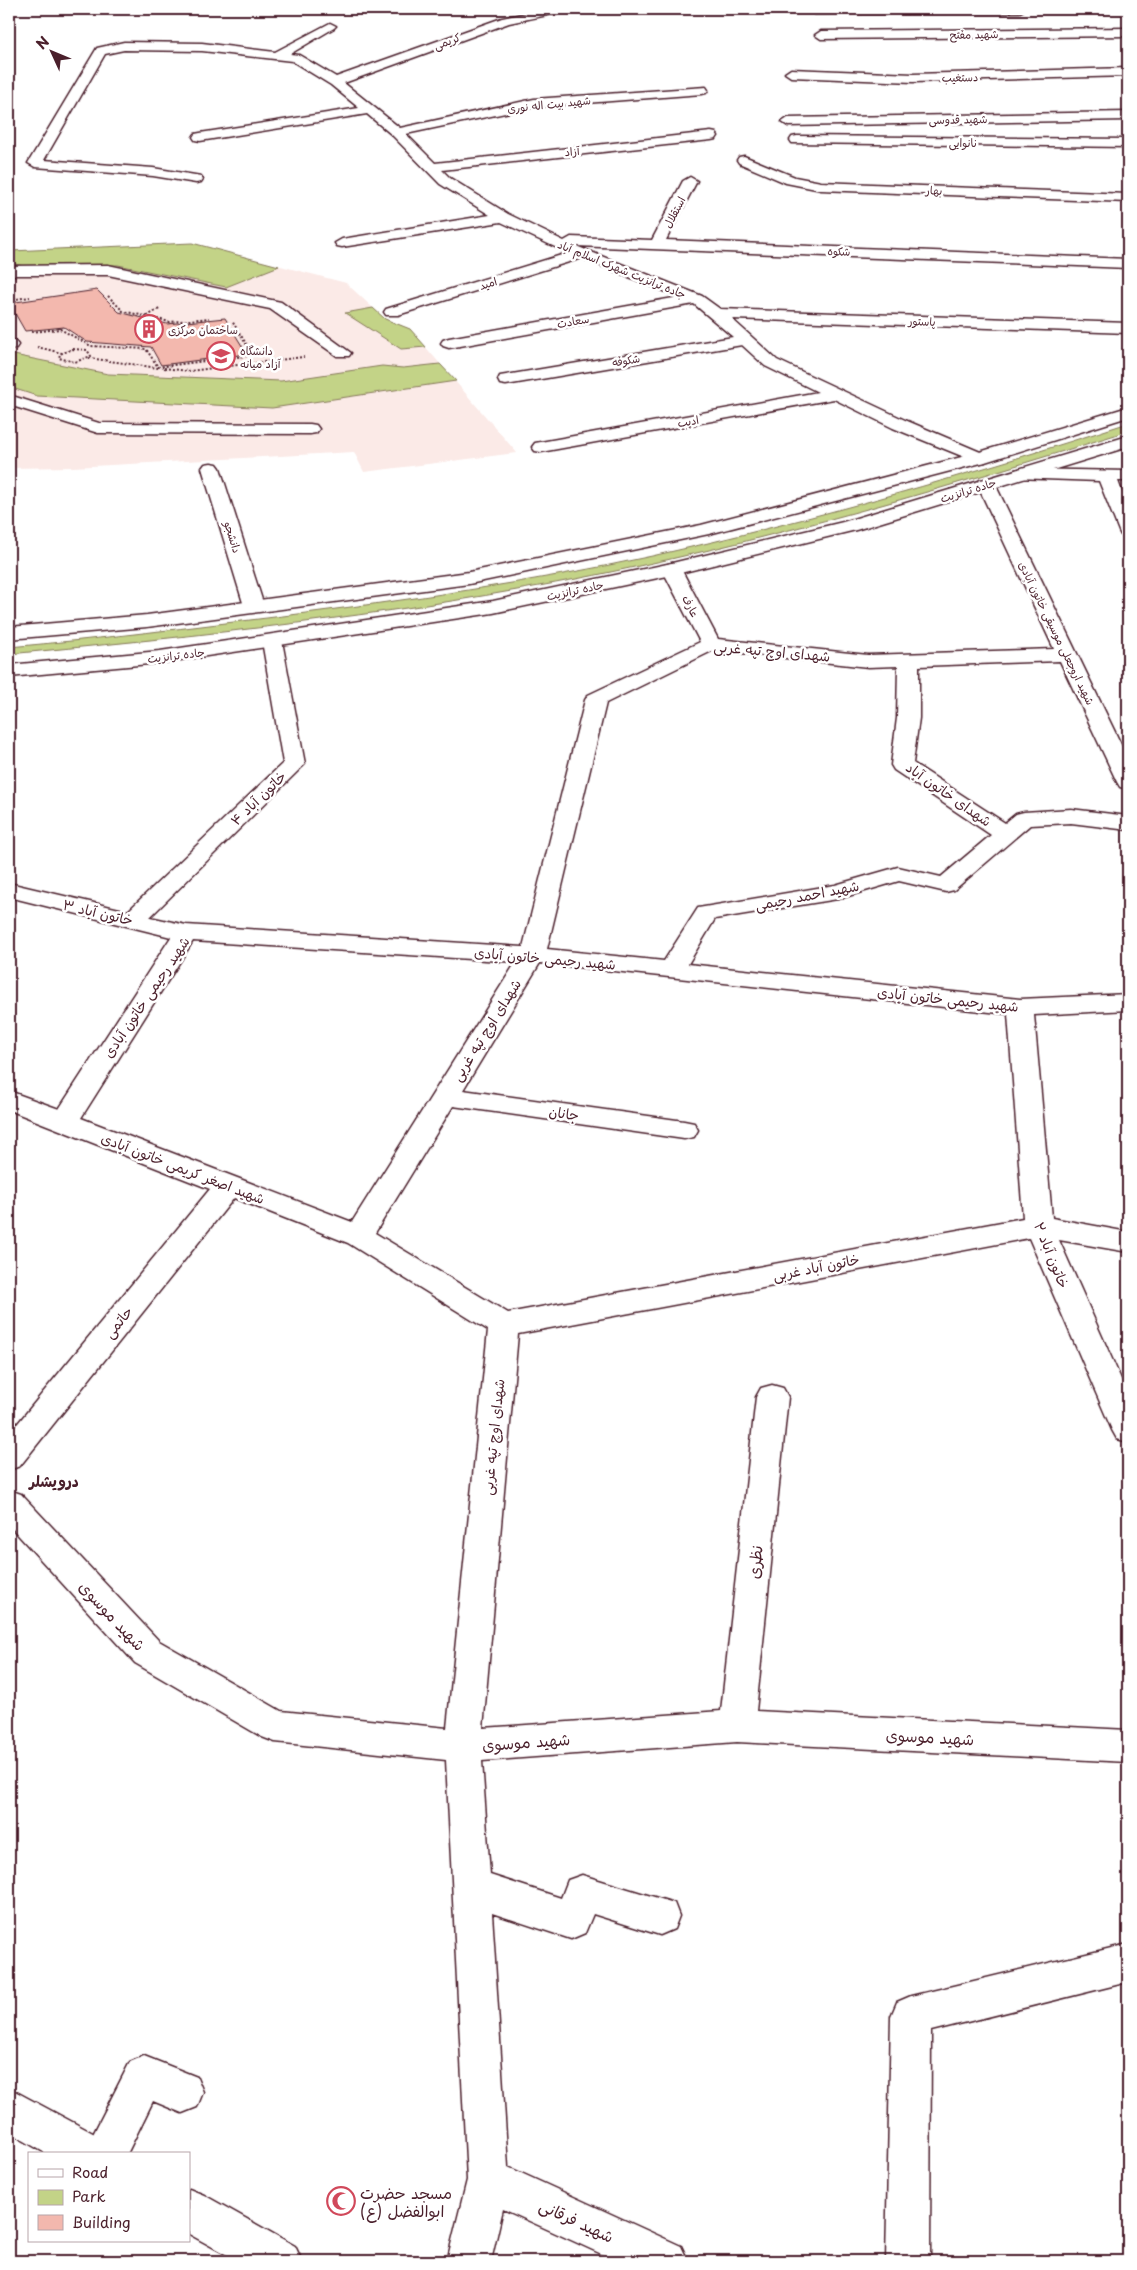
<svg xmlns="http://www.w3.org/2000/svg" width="1137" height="2270" font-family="'Playpen Sans','Playpen Sans Arabic',sans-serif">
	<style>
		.built { fill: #fbeae7 }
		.green { fill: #c3d387; stroke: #867959 }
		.building { fill: #f3b8ae; stroke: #4a1f2b }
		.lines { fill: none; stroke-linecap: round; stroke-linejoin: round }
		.minor-casing { stroke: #4a1f2b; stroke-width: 3 }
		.major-casing { stroke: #4a1f2b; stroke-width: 3 }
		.path { stroke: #4a1f2b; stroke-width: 2; stroke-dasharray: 2 2; stroke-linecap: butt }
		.minor { fill: #fff; fill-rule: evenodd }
		.major { fill: #fff; fill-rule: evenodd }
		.labels { text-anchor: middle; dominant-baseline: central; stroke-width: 5; stroke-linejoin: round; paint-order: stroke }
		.far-street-label { font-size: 11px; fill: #4a1f2b; stroke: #fff }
		.far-poi-label { font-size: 11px; fill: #4a1f2b; stroke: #fff; text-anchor: start }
		.street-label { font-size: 14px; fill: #4a1f2b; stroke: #fff }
		.neighbourhood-label { font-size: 15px; font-weight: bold; fill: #4a1f2b; stroke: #fff }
		.near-street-label { font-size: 16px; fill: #4a1f2b; stroke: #fff }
		.near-poi-label { font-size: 16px; fill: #4a1f2b; stroke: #fff; text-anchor: start }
	</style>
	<rect width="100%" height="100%" fill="#fff"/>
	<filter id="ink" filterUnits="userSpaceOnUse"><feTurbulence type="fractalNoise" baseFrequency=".02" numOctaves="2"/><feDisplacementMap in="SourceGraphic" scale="10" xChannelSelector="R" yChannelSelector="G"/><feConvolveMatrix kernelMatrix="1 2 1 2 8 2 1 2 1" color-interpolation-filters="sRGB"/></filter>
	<g filter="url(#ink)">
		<path class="built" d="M192 243 346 283 385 319 410 329 517 453 364 472 354 452 73 467 9 468V252Z"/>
		<path class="green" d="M192 243 279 266 226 287 118 265 25 266 9 263 11 251Z
			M373 308 385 319 410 329 426 347 401 349 345 313Z
			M9 354 108 374 281 381 382 366 403 368 440 364 456 381 272 408 37 396 9 387Z
			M1128 423V431C927 494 724 554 517 590 348 620 179 638 9 654V647C101 639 192 627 283 616 406 600 530 583 652 556 813 520 971 474 1128 423Z"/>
		<path class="building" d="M97 290 119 312 167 324 225 318 247 354 161 365 151 347 87 342 64 327 25 331 9 303Z"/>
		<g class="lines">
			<defs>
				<path id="minor" d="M546 9H568L562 12 509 23 344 83 400 128 534 99 706 87 708 90 706 93 702 94 534 107 406 134 435 163 711 132 716 133 718 136 716 139 711 140 442 170 450 178 508 214 564 241 571 237 652 240 683 181 690 177 697 181 666 240 1128 259V268L576 246 702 296 720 309 1128 323V333L732 319 777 360 905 420 985 454 988 458 985 462 979 463 893 428 834 399 541 452 535 451 532 447 535 443 818 392 765 366 742 345 506 385 500 384 498 380 500 376 506 375 733 337 694 304 449 348 443 346 441 343 443 340 449 338 679 297 582 258 398 315H386L384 312 386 309 568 253 501 222 342 247 337 246 335 243 342 239 490 215 440 184 392 135 367 114 200 141 195 140 193 137 195 134 200 133 359 108 331 85 292 61 202 51 124 50 105 54 44 160 153 168 201 176 203 179 201 182 196 183 153 176 35 167 28 163 97 48 124 42 202 43 275 52 330 23 336 26 334 28 290 54 299 55 336 77 502 18Z
					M811 9H1026L1020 12 815 14 811 13 809 11Z
					M1128 28V36L821 39 815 35 821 31Z
					M1128 68V76L913 82 791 77 785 73 791 69 913 74Z
					M1128 112V120L788 126 782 122 788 118Z
					M797 136 1128 139V147L792 143 790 140 792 137Z
					M744 156 795 177 821 182 1128 194V202L821 190 786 183 739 163 737 160 739 157Z
					M108 265 281 302 351 353 349 356H337L270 309 108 275H9V266Z
					M9 339 15 341 18 345 16 348 9 350Z
					M9 395 99 423 310 424 316 425 319 429 316 433 310 434 98 433 9 405Z
					M211 463 217 464 220 468 264 606 261 610 254 612 247 610 244 606 202 468 205 464Z
					M1021 469 1128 471V481H1118L1128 508V537L1121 535 1119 531 1099 481 1015 478 1012 474 1015 470Z
					M986 479 992 480 995 484 1128 759V789L1120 787 1117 782 1060 661 919 666V718L913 763 1005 823 1016 814 1024 812 1071 809 1128 816V830L1071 823 1030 825 954 890 946 892 899 881 838 899 715 919 688 964 1020 999 1128 994V1010L1034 1015 1052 1218 1128 1232V1252L1059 1240 1128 1395V1442L1117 1439 1112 1430 1029 1238 518 1334 483 1728 721 1711 756 1397 761 1388 772 1385 783 1388 788 1397 756 1711 1128 1730V1762L737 1742 482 1761 490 1875 561 1898 568 1880 582 1875 674 1903 679 1916 674 1929 660 1935 593 1914 585 1933 571 1939 492 1913 508 2167 681 2246 688 2261H617L503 2209 491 2261H447L467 2180 446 1760 275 1742 262 1737 135 1663 9 1525V1490L21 1494 159 1641 281 1711 447 1728 488 1330 348 1243 234 1198 20 1466 9 1470V1434L210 1189 9 1110V1091L59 1109 171 937 9 897V883L128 911 283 763 262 641 265 637 272 635 279 637 282 641 305 764 150 917 186 925 523 947 585 700 588 695 700 642 662 569 665 565 672 563 679 565 718 639 868 655 1054 649 977 484 980 480ZM714 650 868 667 898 666 897 718 891 765 894 770 991 835 941 877 898 867 835 885 698 908 664 961 547 949 606 703ZM193 941 516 962 352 1222 81 1118ZM540 963 1008 1014 1023 1218 508 1313 375 1233 453 1106 684 1139 694 1137 698 1130 694 1123 684 1121 463 1090Z
					M1128 1944V1982L931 2031 930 2261H886L891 2016 897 2002 911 1996Z
					M144 2056 197 2077 203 2092 197 2107 182 2113 153 2101 127 2154H83L130 2062Z"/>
				<path id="major" d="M1128 407V417L985 462 709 534 469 584 147 627 9 639V627L147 615 469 572 701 525 973 454Z
					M1128 436V447L856 530 672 575 493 613 160 663 9 677V665L160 651 493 601 672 563 843 522Z
					M9 2088 104 2139 110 2154H47L9 2132Z
					M189 2189 204 2195 295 2246 302 2261H238L189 2234Z"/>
			</defs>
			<use href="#minor" class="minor-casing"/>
			<use href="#major" class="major-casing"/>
			<path class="path" d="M108 296 123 311 170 322 209 318
				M9 300 30 297
				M147 316 161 308
				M32 332 60 329 91 346 146 349 158 367 253 355 232 321
				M37 347 62 353
				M73 349 87 350 91 356 75 362 59 358 60 354Z
				M89 358 158 368
				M164 368 189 371 304 357"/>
			<use href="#minor" class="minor"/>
			<use href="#major" class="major"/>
		</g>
	</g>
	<defs>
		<symbol id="building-ring" viewBox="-11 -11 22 22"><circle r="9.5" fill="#fff" stroke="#d1495b" stroke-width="1.5"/><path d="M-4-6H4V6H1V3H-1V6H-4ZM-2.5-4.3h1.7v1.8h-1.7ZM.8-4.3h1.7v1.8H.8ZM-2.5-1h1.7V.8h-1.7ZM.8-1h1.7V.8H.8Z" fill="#d1495b"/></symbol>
		<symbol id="university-ring" viewBox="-11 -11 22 22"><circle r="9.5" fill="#fff" stroke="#d1495b" stroke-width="1.5"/><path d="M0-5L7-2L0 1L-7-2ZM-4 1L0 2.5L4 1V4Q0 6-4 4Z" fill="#d1495b"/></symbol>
		<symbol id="mosque-ring" viewBox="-11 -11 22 22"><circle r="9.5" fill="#fff" stroke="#d1495b" stroke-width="1.5"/><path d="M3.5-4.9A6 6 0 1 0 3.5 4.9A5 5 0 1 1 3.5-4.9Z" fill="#d1495b"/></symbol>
	</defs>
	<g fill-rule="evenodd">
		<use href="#building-ring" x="133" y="313" width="32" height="32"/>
		<use href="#university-ring" x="205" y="340" width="32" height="32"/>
		<use href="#mosque-ring" x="325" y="2185" width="32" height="32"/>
	</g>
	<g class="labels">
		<g class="far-street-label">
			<text transform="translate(974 34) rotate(-1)">شهید مفتح</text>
			<text transform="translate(447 41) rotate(-20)">کریمی</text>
			<text transform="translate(960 77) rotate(-1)">دستغیب</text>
			<text transform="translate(549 104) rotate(-6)">شهید بیت اله نوری</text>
			<text transform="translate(958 119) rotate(-1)">شهید قدوسی</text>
			<text x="963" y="142">نانوایی</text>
			<text transform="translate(572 151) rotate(-6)">آزاد</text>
			<text transform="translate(934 190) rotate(2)">بهار</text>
			<text transform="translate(674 212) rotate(-62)">استقلال</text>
			<text transform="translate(839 251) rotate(2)">شکوه</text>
			<text transform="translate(622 269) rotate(22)">جاده ترانزیت شهرک اسلام آباد</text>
			<text transform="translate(488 283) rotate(-17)">امید</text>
			<text transform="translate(573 321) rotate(-10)">سعادت</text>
			<text transform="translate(922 321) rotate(2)">پاستور</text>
			<text transform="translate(626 360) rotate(-10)">شکوفه</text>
			<text transform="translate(688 421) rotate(-10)">ادیب</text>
			<text transform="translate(968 490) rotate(-17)">جاده ترانزیت</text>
			<text transform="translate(233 537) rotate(73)">دانشجو</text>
			<text transform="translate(575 590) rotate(-12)">جاده ترانزیت</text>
			<text transform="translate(691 606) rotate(62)">عارف</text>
			<text transform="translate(1057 633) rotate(64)">شهید اروجعلی موسیقی خاتون آبادی</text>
			<text transform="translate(176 655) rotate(-7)">جاده ترانزیت</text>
		</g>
		<g class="far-poi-label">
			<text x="168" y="329">ساختمان مرکزی</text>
			<text x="240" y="350">دانشگاه<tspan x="240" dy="13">آزاد میانه</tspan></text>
		</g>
		<g class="street-label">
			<text transform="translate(772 651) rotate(5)">شهدای اوچ تپه غربی</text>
			<text transform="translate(949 794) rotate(35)">شهدای خاتون آباد</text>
			<text transform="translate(258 798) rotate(-44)">خاتون آباد ۴</text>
			<text transform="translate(807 895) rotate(-11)">شهید احمد رحیمی</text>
			<text transform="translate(98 912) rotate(13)">خاتون آباد ۳</text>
			<text transform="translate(545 958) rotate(5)">شهید رحیمی خاتون آبادی</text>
			<text transform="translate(146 997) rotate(-56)">شهید رحیمی خاتون آبادی</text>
			<text transform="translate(948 999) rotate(6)">شهید رحیمی خاتون آبادی</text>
			<text transform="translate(486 1030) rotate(-58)">شهدای اوچ تپه غربی</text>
			<text transform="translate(564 1113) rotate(8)">جانان</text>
			<text transform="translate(183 1168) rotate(21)">شهید اصغر کریمی خاتون آبادی</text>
			<text transform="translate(1052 1255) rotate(68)">خاتون آباد ۲</text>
			<text transform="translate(816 1267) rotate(-11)">خاتون آباد غربی</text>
			<text transform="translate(118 1322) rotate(-51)">حاتمی</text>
			<text transform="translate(493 1437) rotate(-84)">شهدای اوچ تپه غربی</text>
		</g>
		<g class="neighbourhood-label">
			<text x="54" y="1480">درویشلر</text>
		</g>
		<g class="near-street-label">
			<text transform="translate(754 1562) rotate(-84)">نظری</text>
			<text transform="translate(113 1615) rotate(47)">شهید موسوی</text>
			<text transform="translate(930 1736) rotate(3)">شهید موسوی</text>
			<text transform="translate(526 1741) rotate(-4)">شهید موسوی</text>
			<text transform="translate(577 2220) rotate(25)">شهید فرقانی</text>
		</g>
		<g class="near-poi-label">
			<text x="360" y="2192">مسجد حضرت<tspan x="360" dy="18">ابوالفضل (ع)</tspan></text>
		</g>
	</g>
	<rect width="1137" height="2270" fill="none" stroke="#fff" stroke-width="30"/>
	<rect x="15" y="15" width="1107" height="2240" fill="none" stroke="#4a1f2b" stroke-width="2" filter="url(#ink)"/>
	<rect x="28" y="2152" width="162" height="90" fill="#ffffff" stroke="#b7a5aa"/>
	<rect x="38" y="2169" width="25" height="8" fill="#ffffff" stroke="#b7a5aa"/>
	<text x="72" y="2178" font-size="15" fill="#4a1f2b">Road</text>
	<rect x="38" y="2190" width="25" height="15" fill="#c3d387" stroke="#b7a5aa"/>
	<text x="72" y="2202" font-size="15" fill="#4a1f2b">Park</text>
	<rect x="38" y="2215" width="25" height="15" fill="#f3b8ae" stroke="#b7a5aa"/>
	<text x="72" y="2228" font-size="15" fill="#4a1f2b">Building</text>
	<g transform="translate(52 52) rotate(314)" stroke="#ffffff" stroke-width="4" paint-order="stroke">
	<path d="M0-4L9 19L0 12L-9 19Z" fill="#4a1f2b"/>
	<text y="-8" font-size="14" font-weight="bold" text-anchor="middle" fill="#4a1f2b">N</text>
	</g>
</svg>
